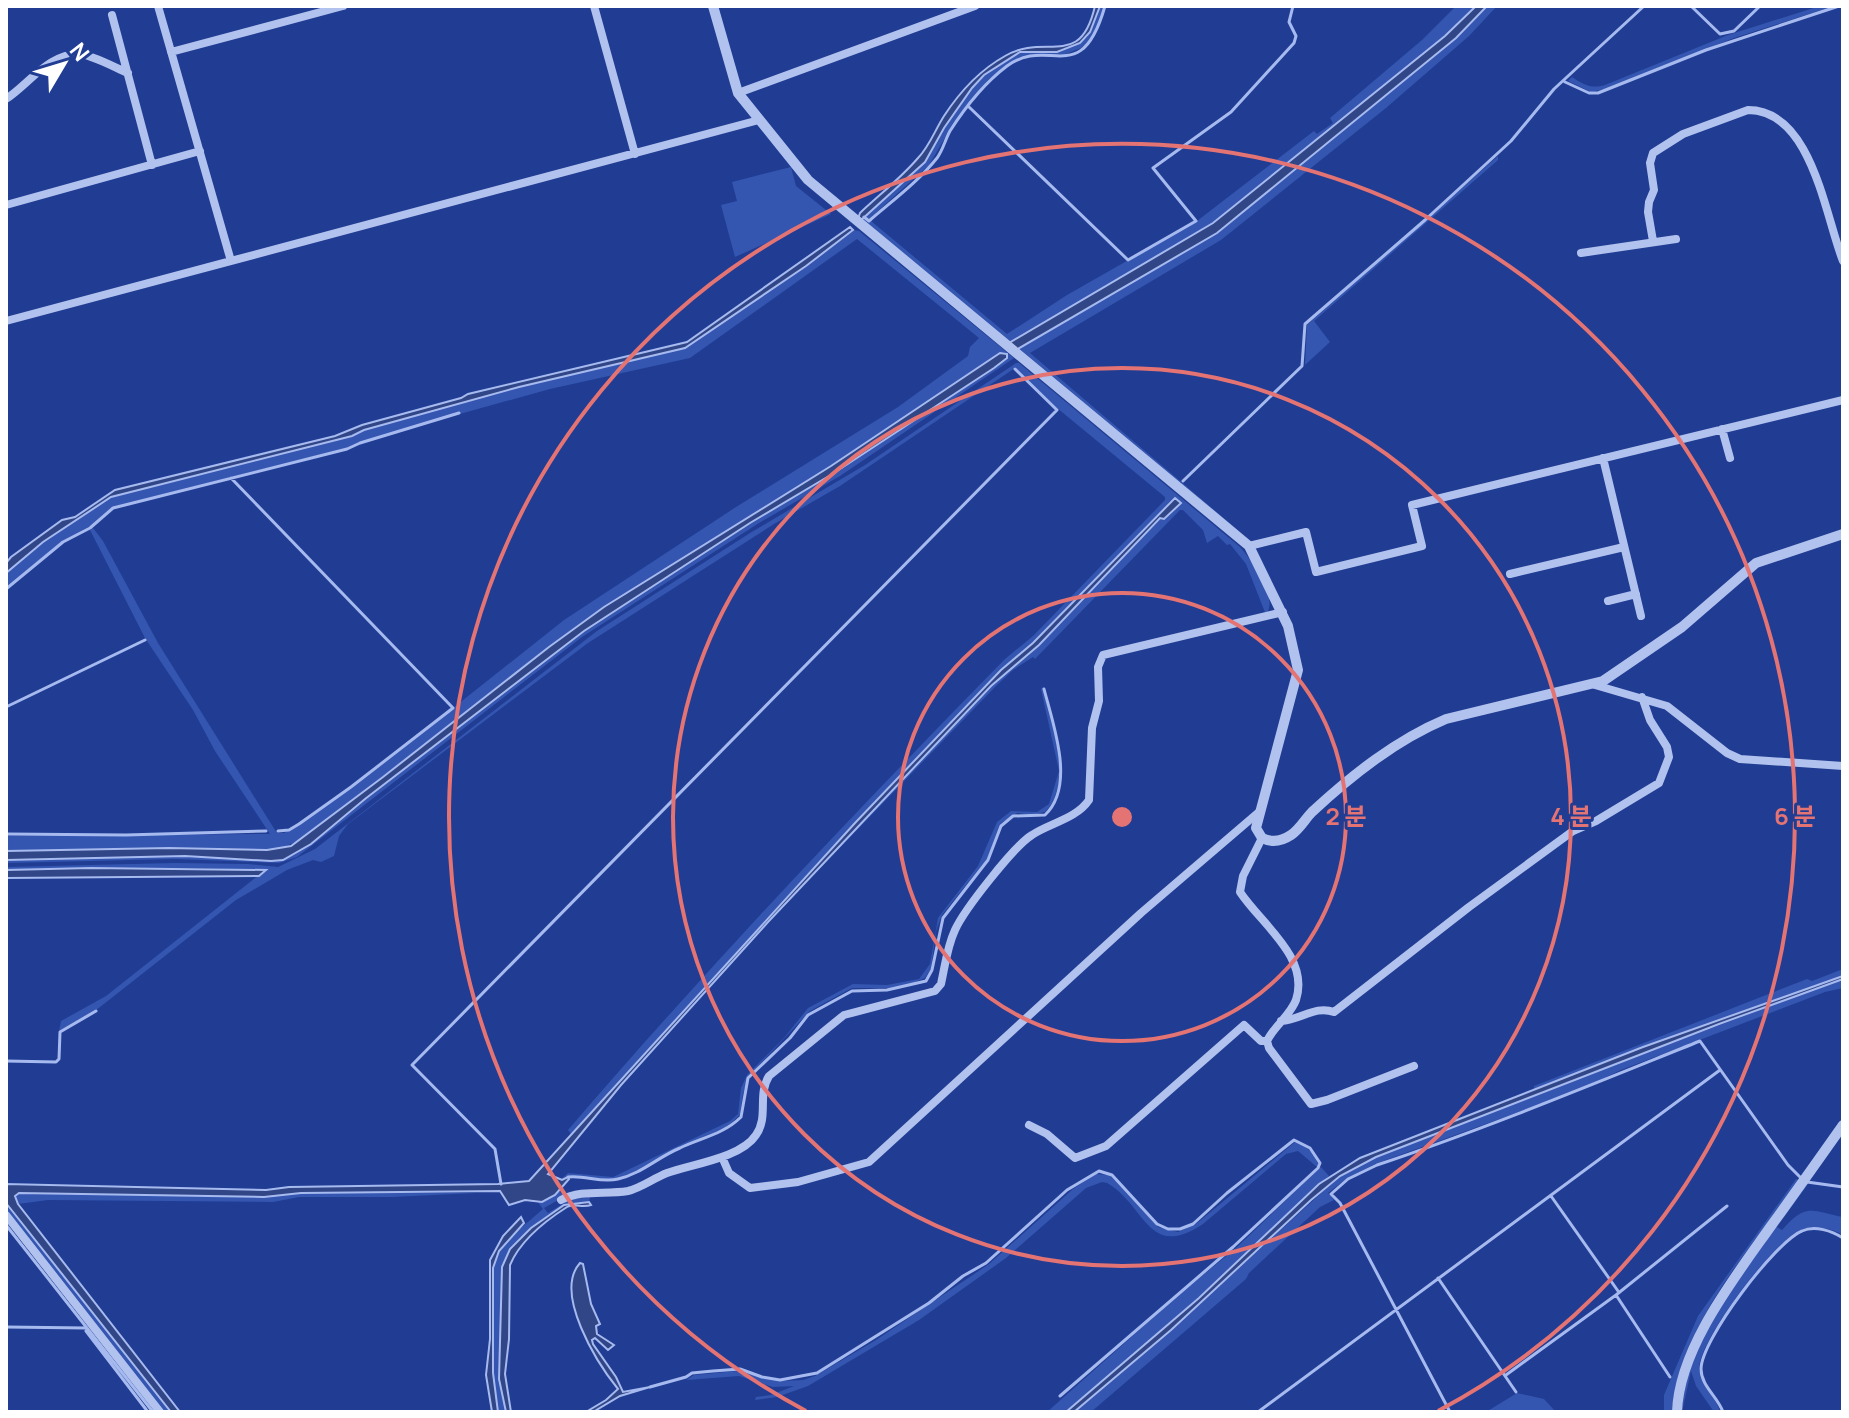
<svg xmlns="http://www.w3.org/2000/svg" width="1849" height="1418" font-family="Manrope,'Noto Sans KR',sans-serif">
	<style>
		.green { fill: #3455b0 }
		.water { fill: #314687; stroke: #a6baef; stroke-width: 2 }
		.lines { fill: none; stroke-linecap: round; stroke-linejoin: round }
		.stream { stroke: #a6baef; stroke-width: 3 }
		.minor { stroke: #b2c2ee; stroke-width: 8 }
		.tertiary { stroke: #b2c2ee; stroke-width: 10 }
		.ring { fill: none; stroke: #e47373; stroke-width: 4 }
		.centre { fill: #e47373; stroke: #203d93; stroke-width: 4 }
		.ring-label { font-size: 24px; text-anchor: middle; font-weight: bold; fill: #e47373; stroke: #203d93; stroke-width: 6; stroke-linejoin: round; paint-order: stroke }
	</style>
	<rect width="100%" height="100%" fill="#203d93"/>
	<path class="green" d="M1100 6H1104L1094 36 1081 48 1063 55H1034L1018 58 989 79 952 126 929 165 869 219 865 216 925 162 944 128 972 88 984 75 1020 52H1057L1068 48 1087 37Z
		M1456 6H1476L1445 36 1213 223 1009 343 861 221 863 218 871 221 1007 334 1067 295 1197 221 1314 131 1317 134 1333 123 1330 118 1422 40Z
		M1487 6H1497L1469 36 1386 108 1221 240 1030 353 1240 532 1235 533 1016 350 1217 233 1456 38Z
		M1820 6H1834L1734 38 1605 89 1591 92 1568 81 1572 77C1584 85 1591 89 1605 85L1728 35Z
		M1498 156V160L1314 321 1330 342 1305 365 1307 325Z
		M791 167 796 186 831 214 735 257 721 205 737 201 732 182Z
		M853 230 859 231 1014 358 840 476 759 523 582 637 297 857 279 863 175 859 6 863V860L185 856 271 861 296 853 325 833 365 799 584 631 750 523 834 473 1007 358 1000 353 831 466 604 607 549 647 302 839 279 849 6 851V836L270 834 215 751 193 710 145 638 90 530 93 528 103 541 158 643 275 830 277 833H284L351 789 564 620 736 507 898 407 968 356 970 347 979 338 857 239 690 358 550 389 359 442 346 448 112 507 90 526 61 542 6 587V573L43 542 111 497 352 436 364 430 519 387 685 348 806 266Z
		M1016 363H1019L1240 547C1253 562 1279 596 1266 615L1246 564 1230 544 1227 545 1218 536 1207 543 1203 530 1183 510H1180L1035 659 1033 657 1013 670 995 687 768 922 991 686 1029 655 1161 517 1164 519 1180 504 1175 499 1033 643 1001 670 855 823 571 1134 568 1130C707 968 855 812 1005 659L1033 636 1165 500V497L1034 389 1015 368 840 486 774 524 588 643 348 824 339 836 334 856 321 862 313 860 287 870 236 900 95 1011 59 1031 61 1021 106 996 265 870 198 868 20 871 6 870V867L175 863 248 864 278 867 315 849 597 631 750 533 865 465Z
		M1043 687C1051 721 1074 784 1045 812L1032 815 1017 813 1001 823 987 859 942 915 936 931 931 969 925 978 901 988H852L810 1011 748 1077 743 1094 740 1114C724 1135 697 1138 675 1149 655 1159 636 1175 614 1179 593 1183 582 1170 560 1180L568 1173 613 1177 730 1121 738 1114 741 1088 747 1075 784 1038 808 1008 853 984 887 985 919 979 930 964 938 918 978 866 997 822 1011 811 1037 812 1049 804 1059 771 1041 689Z
		M1843 969V976L1643 1047 1534 1090V1086L1807 979 1812 981Z
		M1843 979V988L1825 992 1621 1070 1577 1091 1375 1164 1346 1179 1328 1193 1334 1200 1320 1207 1249 1273 1246 1279 1091 1412H1074L1171 1330 1340 1176 1376 1157 1482 1114Z
		M1295 1142C1306 1142 1313 1155 1319 1164L1317 1167 1298 1151 1286 1154 1203 1224C1147 1261 1146 1205 1107 1183L1102 1182 1086 1188 1006 1258 919 1320 808 1386 777 1397 755 1400 756 1397 771 1395 794 1386 773 1387 739 1376 686 1380 694 1375 737 1371 780 1381 803 1380 815 1376 876 1340 989 1264 1073 1189 1096 1174 1110 1175 1158 1227 1178 1232 1196 1224Z
		M1321 1167 1329 1176 1199 1298 1066 1412H1047L1181 1293 1236 1248Z
		M1796 1179 1800 1180C1751 1247 1679 1327 1672 1412H1664V1395L1698 1316Z
		M1804 1182 1808 1184 1777 1227 1782 1230C1806 1203 1810 1210 1843 1217V1235C1830 1228 1815 1225 1801 1230 1774 1240 1700 1339 1699 1368 1699 1386 1716 1396 1720 1412H1714L1696 1386 1691 1371 1682 1412H1678C1689 1327 1757 1251 1804 1182Z
		M558 1191 563 1194 560 1199 544 1208 548 1213 569 1200 590 1197 589 1202 571 1203 550 1215 517 1241 502 1267 499 1379 506 1412H498L493 1373V1268L499 1251 507 1240 543 1209 537 1201 547 1200Z
		M19 1193 264 1197 301 1193H476L392 1197H299L273 1202 48 1200 18 1204 15 1196Z
		M6 1203 171 1412H162L6 1212Z
		M1517 1393 1544 1399 1556 1412H1486Z"/>
	<path class="water" d="M1095 6H1100L1090 32 1080 43 1057 52H1020L984 75 972 88 944 128 925 162 860 221 858 219 860 213C879 195 901 178 918 158 929 147 935 130 944 116 959 93 980 70 1005 56 1046 32 1080 71 1095 6Z
		M1476 6H1487L1456 38 1217 233 1016 350 1009 343 1213 223 1445 36Z
		M850 227 853 230 806 266 685 348 519 387 364 430 352 436 111 497 43 542 6 573V563L11 557 62 520 75 517 115 490 335 436 362 425 461 398 468 394 687 342Z
		M1000 353 1007 354V358L994 368 834 473 750 523 584 631 365 799 311 844 283 860 271 861 185 856 6 860V851L169 848 267 850 291 846 383 777 549 647 604 607 831 466Z
		M1175 498 1181 503 1164 519 1160 518 1039 645 991 686 768 922 621 1085 548 1174 562 1180 568 1177 569 1179 555 1195 542 1202 525 1200 509 1205 500 1191 301 1193 264 1197 19 1193 15 1196 18 1204 180 1412H171L6 1203V1184L266 1190 289 1187 498 1184 529 1181 855 823 1001 670 1033 643Z
		M91 868 266 870 259 876 6 878V870Z
		M1843 976V979L1719 1024 1376 1157 1340 1176 1311 1200 1171 1330 1074 1412H1066L1199 1298 1319 1184 1360 1158 1643 1047Z
		M589 1202 591 1205C582 1208 574 1203 567 1207 545 1221 520 1241 510 1265L509 1339 505 1374 511 1412H506L499 1379 502 1267 510 1249 531 1228 564 1205Z
		M521 1217 524 1223 499 1251 493 1268V1373L498 1412H492L486 1375 490 1339V1260L503 1236Z
		M580 1263 583 1264 591 1304 600 1324 596 1326 597 1334 614 1345 608 1350 595 1338 592 1340 593 1344 616 1377 623 1392 650 1387 620 1396 593 1412H586L606 1400 618 1389C597 1363 553 1293 580 1263Z"/>
	<g class="lines">
		<path class="stream" d="M1691 6 1720 34 1734 31 1760 6
			M1565 82 1589 93H1598L1706 50 1839 6
			M968 106 1128 260 1196 221 1153 168 1231 112 1294 43 1296 36 1289 22 1293 6
			M864 217 869 221C892 201 918 182 937 158 943 150 945 140 950 131 966 106 983 84 1007 66 1049 35 1081 90 1105 6
			M231 478 453 708 351 787 299 824 289 830 278 831
			M1183 481 1302 366 1305 324 1425 220 1511 141 1554 89 1644 6
			M6 589 63 542 90 528 113 508 347 449 360 443 459 413
			M6 707 145 640
			M6 834 126 835 266 831
			M6 1061 56 1062 59 1059 60 1032 96 1011
			M568 1177C585 1175 601 1183 618 1179 641 1174 658 1157 680 1148 701 1138 724 1134 741 1117L748 1078 790 1038 808 1015 852 991 887 990 926 981 932 970 943 918 988 860 1001 826 1013 816 1045 815C1076 786 1053 724 1044 689
			M1807 1182 1843 1187
			M501 1184 495 1149 412 1065 1057 410 1015 369
			M1551 1196 1618 1291
			M6 1225 153 1412
			M1438 1278 1516 1392
			M1616 1295 1670 1377
			M6 1327 86 1328
			M86 1331 148 1412
			M1506 1375 1616 1295 1727 1206
			M650 1387 686 1377 692 1373 713 1371 740 1369 762 1377 780 1380 817 1373 929 1303 963 1276 986 1263 1067 1190 1099 1171 1112 1175 1157 1224 1168 1229H1180L1193 1224 1227 1193 1294 1140 1310 1148 1320 1163 1318 1168 1233 1247 1060 1396
			M1258 1412 1720 1070
			M1450 1412 1340 1203 1331 1194 1348 1179 1377 1165C1487 1128 1593 1084 1700 1041L1788 1165 1801 1178
			M1723 1412C1718 1397 1701 1386 1701 1369 1701 1340 1775 1242 1802 1231 1815 1225 1832 1231 1843 1238"/>
		<path class="minor" d="M158 6 231 261
			M594 6 635 154
			M112 15 152 165
			M171 52 343 6
			M738 93 975 6
			M6 99C29 84 49 53 80 54 92 55 116 68 128 73
			M6 205 200 151
			M1653 241 1648 212 1649 202 1654 190 1650 163 1653 153 1683 134 1748 110C1812 110 1825 216 1843 261
			M1581 253 1676 239
			M6 321 759 120
			M1722 429 1730 458
			M1603 458 1641 616
			M1249 546 1306 532 1316 572 1422 546 1412 505 1843 400
			M1510 574 1624 547
			M1608 601 1636 594
			M1595 685 1667 706 1727 753 1740 759 1843 766
			M1262 838 1243 876 1240 892C1261 924 1310 957 1296 1000 1290 1016 1274 1026 1267 1041L1269 1048 1311 1104 1327 1100 1414 1066
			M1281 1021C1301 1020 1315 1005 1334 1012L1469 907 1573 831 1596 821 1659 783 1669 757 1667 747 1650 720 1642 697
			M1029 1125 1047 1134 1075 1158 1106 1146 1244 1025 1261 1041H1267
			M722 1157 729 1173 750 1188 798 1182 869 1162 1141 913 1259 812
			M561 1200C582 1189 605 1195 628 1191 641 1188 654 1178 667 1173 692 1164 741 1158 756 1135 769 1117 757 1095 769 1076L844 1015 935 991 941 984C945 966 947 947 955 930 964 910 1014 846 1032 835 1050 823 1076 819 1089 800L1092 728 1099 701 1098 667 1103 655 1283 612
			M6 1215 160 1412"/>
		<path class="tertiary" d="M713 6 738 93 808 180 1249 546 1288 626 1298 670 1256 828 1262 838C1272 843 1282 841 1291 835 1300 829 1305 819 1312 812 1352 775 1396 740 1446 719L1603 681 1682 627 1756 563 1843 534
			M1677 1412C1679 1348 1735 1277 1771 1226 1795 1193 1819 1159 1843 1125"/>
	</g>
	<g class="ring">
		<circle cx="1122" cy="817" r="224"/>
		<circle cx="1122" cy="817" r="449"/>
		<path d="M806 1411A673 673 0 1 1 1438 1411"/>
	</g>
	<circle cx="1122" cy="817" r="12" class="centre"/>
	<g class="ring-label">
		<text x="1346" y="825">2 분</text>
		<text x="1571" y="825">4 분</text>
		<text x="1795" y="825">6 분</text>
	</g>
	<rect width="1849" height="1418" fill="none" stroke="#ffffff" stroke-width="16"/>
	<g transform="translate(64 64) rotate(52)" stroke="#203d93" stroke-width="6" paint-order="stroke">
	<path d="M0-6L14 30L0 20L-14 30Z" fill="#ffffff"/>
	<text y="-12" font-size="22" font-weight="bold" text-anchor="middle" fill="#ffffff">N</text>
	</g>
</svg>
